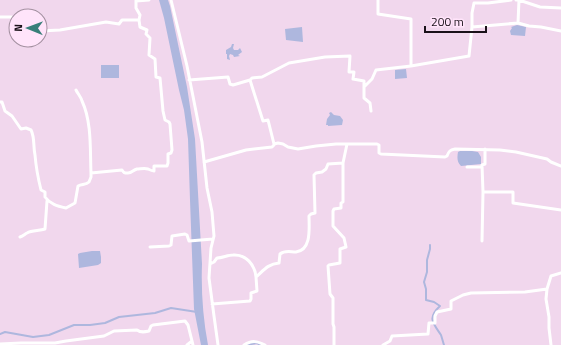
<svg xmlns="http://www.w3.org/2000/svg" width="561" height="345" font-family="'Titillium Web',sans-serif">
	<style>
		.water { fill: #aeb7de }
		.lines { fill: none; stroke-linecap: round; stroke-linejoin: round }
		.canal { stroke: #aeb7de; stroke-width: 2 }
		.minor { stroke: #fff; stroke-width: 3 }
	</style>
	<rect width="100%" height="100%" fill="#f1d7ed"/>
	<path class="water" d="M159 0H168L170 6 187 87 195 139 202 264C201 291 203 318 208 345H201L194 309 190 200 188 139 184 110 179 90 164 18Z
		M517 25 526 27 525 36 511 35 510 31 512 28 511 27Z
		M302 27 303 42 286 40 285 29Z
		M232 44H234L233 48 234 50H238L240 48 242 52 238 55 240 56 234 57 233 55 230 54 229 56 230 60 227 59V54H226V50L231 47Z
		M101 65H119V78H101Z
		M406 69 407 78 395 79V70Z
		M331 112 334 115 340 116 343 120 342 125 328 126V125H326L327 119 330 115 329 113Z
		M460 151H472L478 152 481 157V164L461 166C457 162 457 158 458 152Z
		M92 251H100L101 257V263L98 265 79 268 78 254 80 253Z"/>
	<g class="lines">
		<path class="canal" d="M430 245V249L427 260V272L424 282 426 289V300L434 302 440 306C427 318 433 323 441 335 442 338 443 342 444 345
			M0 334 5 332 33 337 49 335 74 325H90L105 323 119 317 155 313 171 308 197 312
			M246 345 257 343 260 345"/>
		<path class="minor" d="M171 0 187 66 202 142 207 188 212 212 214 236 211 248 209 278 214 316 218 345
			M378 0V14L411 19V66
			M516 0H519L518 23
			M519 0 540 7 561 8
			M136 1 149 0
			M0 17H11L16 18
			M472 27V13L474 3H488L511 0
			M40 31 60 30 106 22 119 24 122 20H139
			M189 80 228 77 230 84 233 85 250 80 263 121 268 120 274 144
			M250 80 252 78 262 77 289 63 325 57 350 56 349 72H354L353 79 364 81V98L370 103 371 111
			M364 87 372 79 376 70 411 66 469 56 472 27 518 23 529 26 541 27 561 31
			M76 90C78 94 81 97 82 101 92 122 90 151 91 173
			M0 102H2L5 111 12 116 21 129 26 128 31 130C35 138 33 146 35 155 36 167 38 178 41 190L45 192V197C50 204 57 206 66 208L75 203 78 186C82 184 86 185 89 182L91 177V173L122 170C124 173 124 173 128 173 132 173 133 170 137 169 140 169 145 168 148 169 150 170 152 171 154 171V166H167L168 163V154L171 153 172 150 170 124 169 122 165 120 163 111 160 78 156 77 155 59 149 55 150 38 146 34 147 30 140 27 139 20 140 15 136 8V0
			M204 162 246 150 272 147 274 145V144L278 143 283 144 288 147 298 149 316 146 336 144H377L379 145V153L381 154 445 157 447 156C449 151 450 150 455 149L500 150 516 152 547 159 551 162 561 166
			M467 167H482
			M483 192 482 165 485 164V149
			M20 237C23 236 25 234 27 233 32 230 39 231 45 229L47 201
			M482 241 483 192H513V203L561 210
			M150 247 169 246 171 245 172 236 185 234 187 235 189 241 213 239
			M210 264 214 262 217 258C222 258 228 255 233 255 246 254 255 265 256 277 264 270 268 264 279 263L280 254C285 250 290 252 296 252 312 250 309 227 309 216L311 214 315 213 314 175 316 173 322 172 326 169 328 164 343 163
			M547 289 546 299 549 317V328L551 345
			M212 304 250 301 251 299V293L257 291 256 277
			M0 344 21 343H55L66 341 104 336 114 331 137 330C141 333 145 332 149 331L151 326 153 325 185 321 188 325 193 345
			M187 345 192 341
			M244 345C252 340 257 341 265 345
			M334 345V327L333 324V298L330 294 328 266 329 265 340 263V249L346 247 344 238 333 226V211L334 209 341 208V203L343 202V163L347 144
			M383 345 390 341 392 336 428 334 429 323H435V316L437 312 451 309V301L463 295 471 293 525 292 547 289 551 276 561 273"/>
	</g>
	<g transform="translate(28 28) rotate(271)"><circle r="19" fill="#ffe4fa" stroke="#a390a0"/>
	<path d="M0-3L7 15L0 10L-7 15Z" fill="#387f79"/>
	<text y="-6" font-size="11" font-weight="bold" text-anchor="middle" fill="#1a1119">N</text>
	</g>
	<path d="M425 26v6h61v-6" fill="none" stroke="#1a1119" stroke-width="2"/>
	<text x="431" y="26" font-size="12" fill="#1a1119" stroke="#ffe4fa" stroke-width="3" paint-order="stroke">200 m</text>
</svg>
